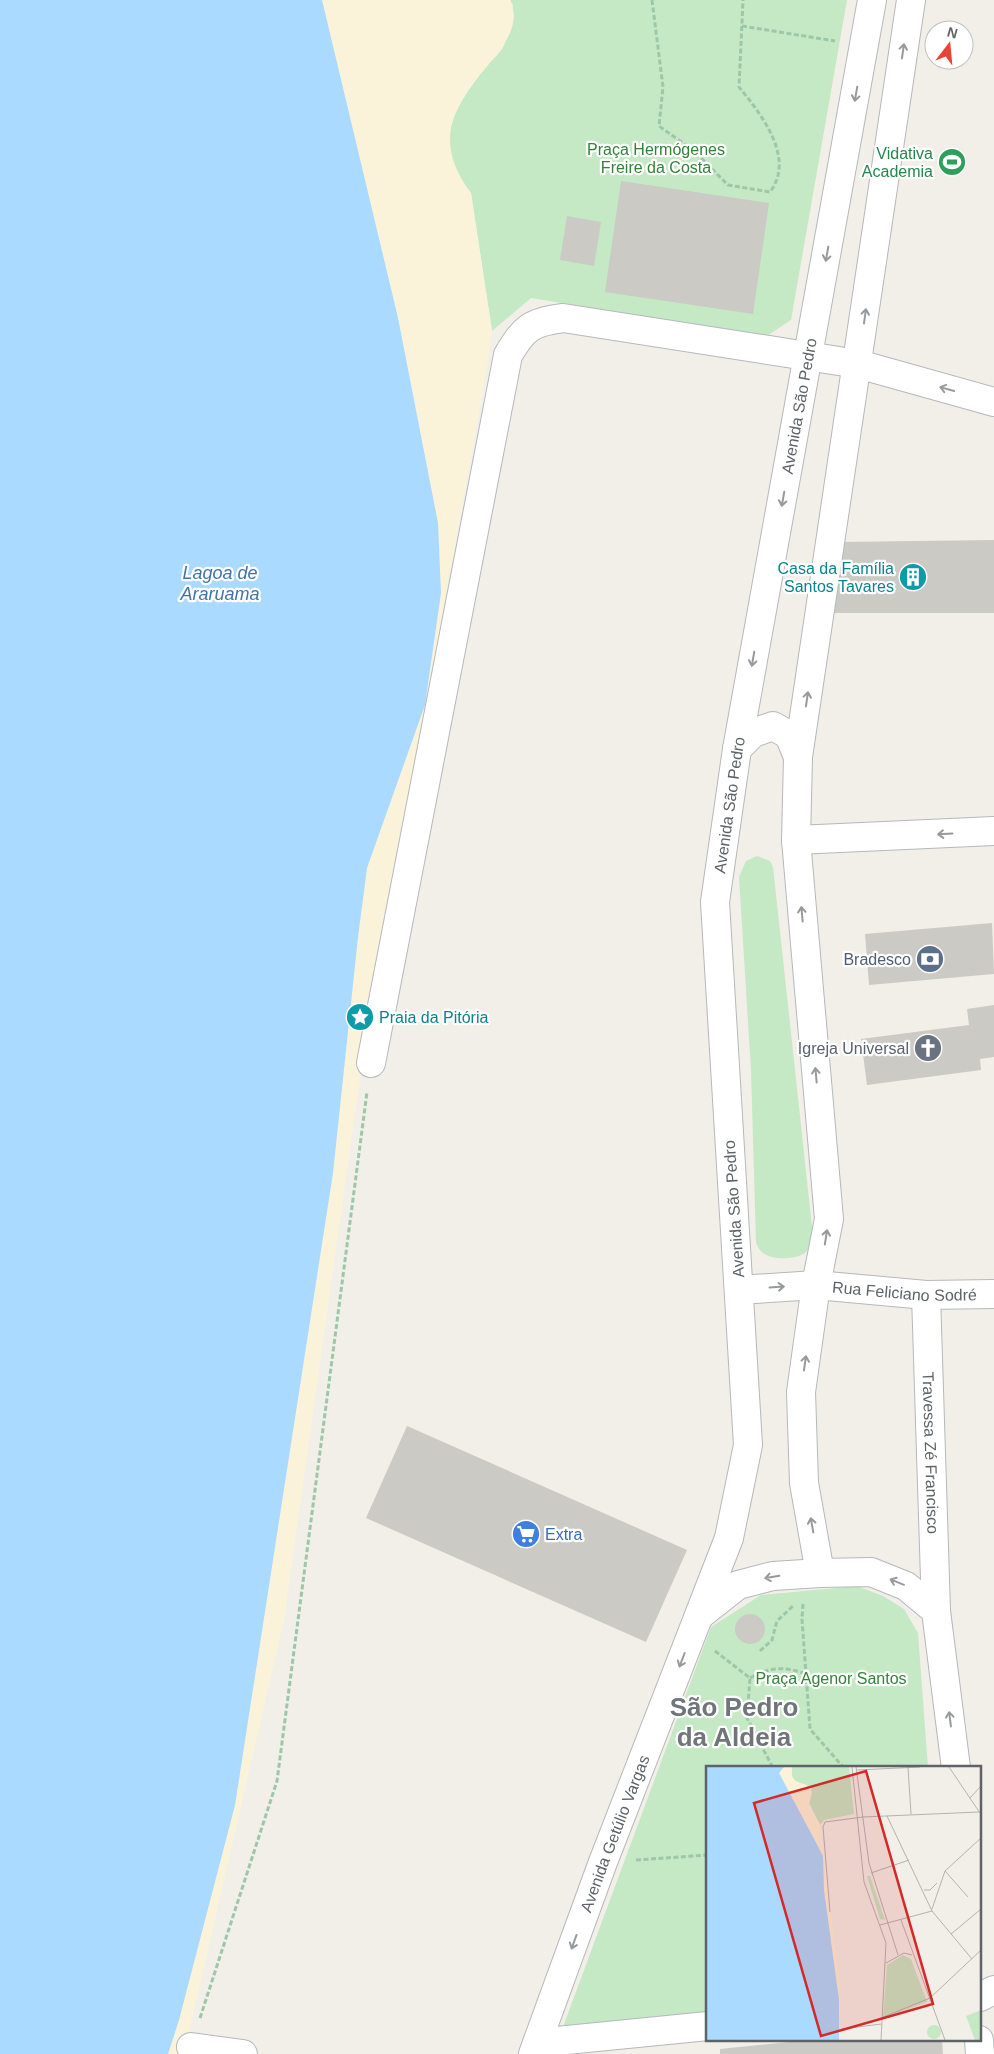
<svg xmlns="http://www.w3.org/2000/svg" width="994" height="2054" font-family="Arial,sans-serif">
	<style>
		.green { fill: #c5e8c5 }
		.sand { fill: #fbf3d9 }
		.water { fill: #aadaff }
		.building { fill: #cccac5 }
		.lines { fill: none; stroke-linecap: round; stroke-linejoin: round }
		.minor-casing { stroke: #b5b8bc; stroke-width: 30 }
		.path { stroke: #9cc7a9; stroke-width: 3; stroke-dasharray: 5 2.5; stroke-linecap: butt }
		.minor { stroke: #fff; stroke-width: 28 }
		.oneway { stroke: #979a9d }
		.labels { text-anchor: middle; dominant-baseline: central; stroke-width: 4.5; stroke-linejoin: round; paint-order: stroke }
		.park-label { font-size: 16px; fill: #348238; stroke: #fff }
		.leisure-label { font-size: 16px; fill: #27864d; stroke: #fff; text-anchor: end }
		.street-label { font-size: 16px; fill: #5f6368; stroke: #fff }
		.culture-label { font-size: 16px; fill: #0d838f; stroke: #fff; text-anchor: end }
		.service-label { font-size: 16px; fill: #4e5e75; stroke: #fff; text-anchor: end }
		.worship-label { font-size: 16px; fill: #5b616d; stroke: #fff; text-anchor: end }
		.shop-label { font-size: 16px; fill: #366cbe; stroke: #fff; text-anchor: start }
		.water-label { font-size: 18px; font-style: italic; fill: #4174aa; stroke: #fff }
		.town-label { font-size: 26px; font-weight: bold; fill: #70757a; stroke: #fff }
		.inset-road { fill: none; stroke: #b3b3b1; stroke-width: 1 }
		.view { fill: #d62828; fill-opacity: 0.15; stroke: #d62828; stroke-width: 2.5 }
		.inset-edge { fill: none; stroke: #5f6368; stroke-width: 2.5 }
	</style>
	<rect width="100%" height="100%" fill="#f1efe8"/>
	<path class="green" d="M510 0H847L791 320 767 336 531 298 492 331 471 193C433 144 450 115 483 70 490 61 502 53 505 43 510 32 510 17 513 5Z
		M757 856 770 861 773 867 813 1236C811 1240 810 1247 807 1251 799 1260 771 1261 762 1252 759 1250 757 1245 756 1242L751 1070 739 877 746 861Z
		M857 1586 883 1596 904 1609 918 1633 928 1768H708V2040H714L553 2054 711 1627 761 1595Z"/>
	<path class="sand" d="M322 0H510C538 58 399 98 471 193L492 331 487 367 357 1098 284 1619 185 2049 183 2054H168L179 2020 235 1805 333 1173 358 937 367 868 389 805 438 523 398 318Z"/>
	<path class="water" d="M0 0H322L398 318 438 523 441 593 425 705 367 868 358 937 333 1173 235 1805 179 2020 168 2054H0Z"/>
	<path class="building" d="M621 181 769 203 753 314 605 292Z
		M567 216 601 222 594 266 560 260Z
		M994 540V613H825L837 542Z
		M992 923 994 974 869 985 865 934Z
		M994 1005V1057L980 1059 981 1070 867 1085 861 1039 969 1025 967 1009Z
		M407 1426 687 1550 646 1642 366 1518Z
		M735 1629a15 15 0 1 1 30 0a15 15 0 1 1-30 0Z
		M810 2040H942L943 2054H720V2049Z"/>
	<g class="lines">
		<defs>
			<g id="minor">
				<path d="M737 749 753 733 773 726 789 735 798 757"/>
				<path d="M796 840 994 831"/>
				<path d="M371 1063 508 355C524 328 531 322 563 318L858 364 994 402"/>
				<path id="s1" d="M739 1290 816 1285 926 1295 994 1294"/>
				<path id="s2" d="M926 1295 936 1611 956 1768"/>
				<path d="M820 1573 804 1483 801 1392 816 1285 829 1219 796 840 798 757 911 0"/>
				<path d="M700 1615 738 1585 773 1576 820 1573 871 1572 906 1586 936 1611"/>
				<path d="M980 1997 994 1990"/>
				<path d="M979 2040 980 2054"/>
				<path d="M537 2043 708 2026"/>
				<path d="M191 2047 243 2054"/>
				<path id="s3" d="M533 2054 603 1862 729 1538 748 1445 715 902 737 749 872 0"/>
			</g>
		</defs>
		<use href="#minor" class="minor-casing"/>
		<path class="path" d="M652 0 663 87 659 126 694 151 728 185 770 192C796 158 761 114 739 87L743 0
			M742 26 835 41
			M803 1604 802 1619 810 1729 844 1768
			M715 1651 750 1678 747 1718 773 1768
			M760 1651 772 1640 777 1621 794 1605
			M750 1678C769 1667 785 1666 806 1674
			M636 1860 708 1855
			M200 2018 277 1781 367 1092"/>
		<use href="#minor" class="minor"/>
	</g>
	<defs><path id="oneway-shaft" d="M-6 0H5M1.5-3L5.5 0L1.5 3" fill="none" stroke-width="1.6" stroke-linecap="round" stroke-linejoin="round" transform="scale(1.25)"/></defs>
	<g class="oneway">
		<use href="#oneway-shaft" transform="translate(903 51) rotate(-82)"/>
		<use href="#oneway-shaft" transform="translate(856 94) rotate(100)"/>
		<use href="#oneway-shaft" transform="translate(827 254) rotate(100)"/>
		<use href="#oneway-shaft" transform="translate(865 316) rotate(-82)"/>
		<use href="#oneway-shaft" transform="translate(947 389) rotate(-165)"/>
		<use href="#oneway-shaft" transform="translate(783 499) rotate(100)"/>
		<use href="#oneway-shaft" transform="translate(753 659) rotate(100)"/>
		<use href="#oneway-shaft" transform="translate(807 699) rotate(-82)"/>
		<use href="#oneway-shaft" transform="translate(945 834) rotate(177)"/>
		<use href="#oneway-shaft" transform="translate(802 914) rotate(-95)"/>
		<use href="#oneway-shaft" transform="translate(816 1075) rotate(-95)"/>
		<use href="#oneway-shaft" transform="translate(826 1237) rotate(-81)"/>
		<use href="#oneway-shaft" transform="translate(777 1287) rotate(-4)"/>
		<use href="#oneway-shaft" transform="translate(805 1363) rotate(-82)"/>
		<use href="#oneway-shaft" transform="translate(812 1525) rotate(-100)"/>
		<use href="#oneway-shaft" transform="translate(772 1577) rotate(170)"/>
		<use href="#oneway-shaft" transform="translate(897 1582) rotate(-158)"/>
		<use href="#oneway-shaft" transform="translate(682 1660) rotate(111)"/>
		<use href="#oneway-shaft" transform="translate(950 1719) rotate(-97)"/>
		<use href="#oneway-shaft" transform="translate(574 1942) rotate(110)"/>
	</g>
	<defs>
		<symbol id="stadium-disc" viewBox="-11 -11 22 22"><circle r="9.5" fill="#2e9e5b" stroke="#fff"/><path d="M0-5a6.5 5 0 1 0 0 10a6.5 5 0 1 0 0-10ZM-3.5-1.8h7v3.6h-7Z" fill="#fff"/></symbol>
		<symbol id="building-disc" viewBox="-11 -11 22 22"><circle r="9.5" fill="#0f9aa8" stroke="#fff"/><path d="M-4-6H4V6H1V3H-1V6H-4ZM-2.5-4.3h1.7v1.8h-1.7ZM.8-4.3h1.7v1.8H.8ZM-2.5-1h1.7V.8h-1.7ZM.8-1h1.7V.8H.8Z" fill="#fff"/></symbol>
		<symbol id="bank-disc" viewBox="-11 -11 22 22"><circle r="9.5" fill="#5c6f8a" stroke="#fff"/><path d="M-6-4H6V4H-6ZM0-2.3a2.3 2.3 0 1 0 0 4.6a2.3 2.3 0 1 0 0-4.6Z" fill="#fff"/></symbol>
		<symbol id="sight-disc" viewBox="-11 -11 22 22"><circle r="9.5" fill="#0f9aa8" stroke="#fff"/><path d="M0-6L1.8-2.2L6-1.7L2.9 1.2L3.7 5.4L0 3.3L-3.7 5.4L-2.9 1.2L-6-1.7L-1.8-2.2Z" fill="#fff"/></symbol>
		<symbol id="church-disc" viewBox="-11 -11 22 22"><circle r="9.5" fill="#6b7280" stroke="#fff"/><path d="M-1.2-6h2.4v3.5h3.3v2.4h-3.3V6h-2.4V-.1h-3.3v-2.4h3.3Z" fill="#fff"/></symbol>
		<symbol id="supermarket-disc" viewBox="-11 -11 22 22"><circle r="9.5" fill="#3f7fe0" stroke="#fff"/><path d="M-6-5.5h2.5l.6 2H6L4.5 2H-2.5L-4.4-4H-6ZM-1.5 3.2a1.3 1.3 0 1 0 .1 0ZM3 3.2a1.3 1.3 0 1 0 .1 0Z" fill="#fff"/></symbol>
	</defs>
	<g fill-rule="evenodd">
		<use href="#stadium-disc" x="936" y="146" width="32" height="32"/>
		<use href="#building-disc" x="897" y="561" width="32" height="32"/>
		<use href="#bank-disc" x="914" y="943" width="32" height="32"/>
		<use href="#sight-disc" x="344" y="1001" width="32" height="32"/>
		<use href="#church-disc" x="912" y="1032" width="32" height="32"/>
		<use href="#supermarket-disc" x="510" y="1518" width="32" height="32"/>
	</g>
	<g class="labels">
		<g class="park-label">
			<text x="656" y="149">Praça Hermógenes<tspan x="656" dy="18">Freire da Costa</tspan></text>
			<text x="831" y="1678">Praça Agenor Santos</text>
		</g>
		<g class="leisure-label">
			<text x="933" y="153">Vidativa<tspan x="933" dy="18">Academia</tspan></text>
		</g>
		<g class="street-label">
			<text stroke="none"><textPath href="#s3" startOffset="1694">Avenida São Pedro</textPath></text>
			<text stroke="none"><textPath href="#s3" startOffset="1289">Avenida São Pedro</textPath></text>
			<text transform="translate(734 1209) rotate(-94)">Avenida São Pedro</text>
			<text stroke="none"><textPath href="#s1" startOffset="166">Rua Feliciano Sodré</textPath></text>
			<text stroke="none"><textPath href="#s2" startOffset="158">Travessa Zé Francisco</textPath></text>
			<text stroke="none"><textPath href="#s3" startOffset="235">Avenida Getúlio Vargas</textPath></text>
		</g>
		<g class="culture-label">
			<text x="894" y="568">Casa da Família<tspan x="894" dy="18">Santos Tavares</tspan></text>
			<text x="379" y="1017" text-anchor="start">Praia da Pitória</text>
		</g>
		<g class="service-label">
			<text x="911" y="959">Bradesco</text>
		</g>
		<g class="worship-label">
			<text x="909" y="1048">Igreja Universal</text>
		</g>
		<g class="shop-label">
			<text x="545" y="1534">Extra</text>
		</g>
		<g class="water-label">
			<text x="220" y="573">Lagoa de<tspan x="220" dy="21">Araruama</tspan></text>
		</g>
		<g class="town-label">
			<text x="734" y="1707">São Pedro<tspan x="734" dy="30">da Aldeia</tspan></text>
		</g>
	</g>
	<g transform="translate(706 1766)">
		<rect width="275" height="275" fill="#f1efe8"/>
		<path d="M86 1H143L148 48 118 54 114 59 103 39 106 26 86 12ZM161 110H164L179 154 174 153ZM197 189 205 193 221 236 177 252 181 199ZM275 244V274H269L260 250ZM221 266a7 7 0 1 1 14 0a7 7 0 1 1-14 0Z" fill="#c5e8c5"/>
		<path d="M78 1H86L85 8 89 15 106 21 103 37 114 59 133 212 135 274 133 234 118 124 119 103 114 82 73 7Z" fill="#fbf3d9"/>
		<path d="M0 1H78L73 7 117 90 118 124 133 234V274H0Z" fill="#aadaff"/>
		<path class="inset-road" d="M146 1 158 116 180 177 175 274M150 1 163 97 192 189M202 1 205 48M243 1 274 47M151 4 214 1M264 32 275 20M181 50 226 145 266 193M239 105 262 131M165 107 203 94M218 124H224L231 117M226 143 239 105 275 72M124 146 117 61 119 56 157 51 273 46M195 154 239 274M174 159 226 145M245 168 275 143M180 197 198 187 206 189M175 252 224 232 275 184M136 263 175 258"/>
		<path class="view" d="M160 5 227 238 115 270 48 37Z"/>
		<rect width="275" height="275" class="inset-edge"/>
	</g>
	<g transform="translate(949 45) rotate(16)"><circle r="24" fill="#ffffff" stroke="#bfc1c3"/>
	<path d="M0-4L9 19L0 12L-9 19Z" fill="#ea4335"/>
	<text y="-8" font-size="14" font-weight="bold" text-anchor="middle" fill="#5f6368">N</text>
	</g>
</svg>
